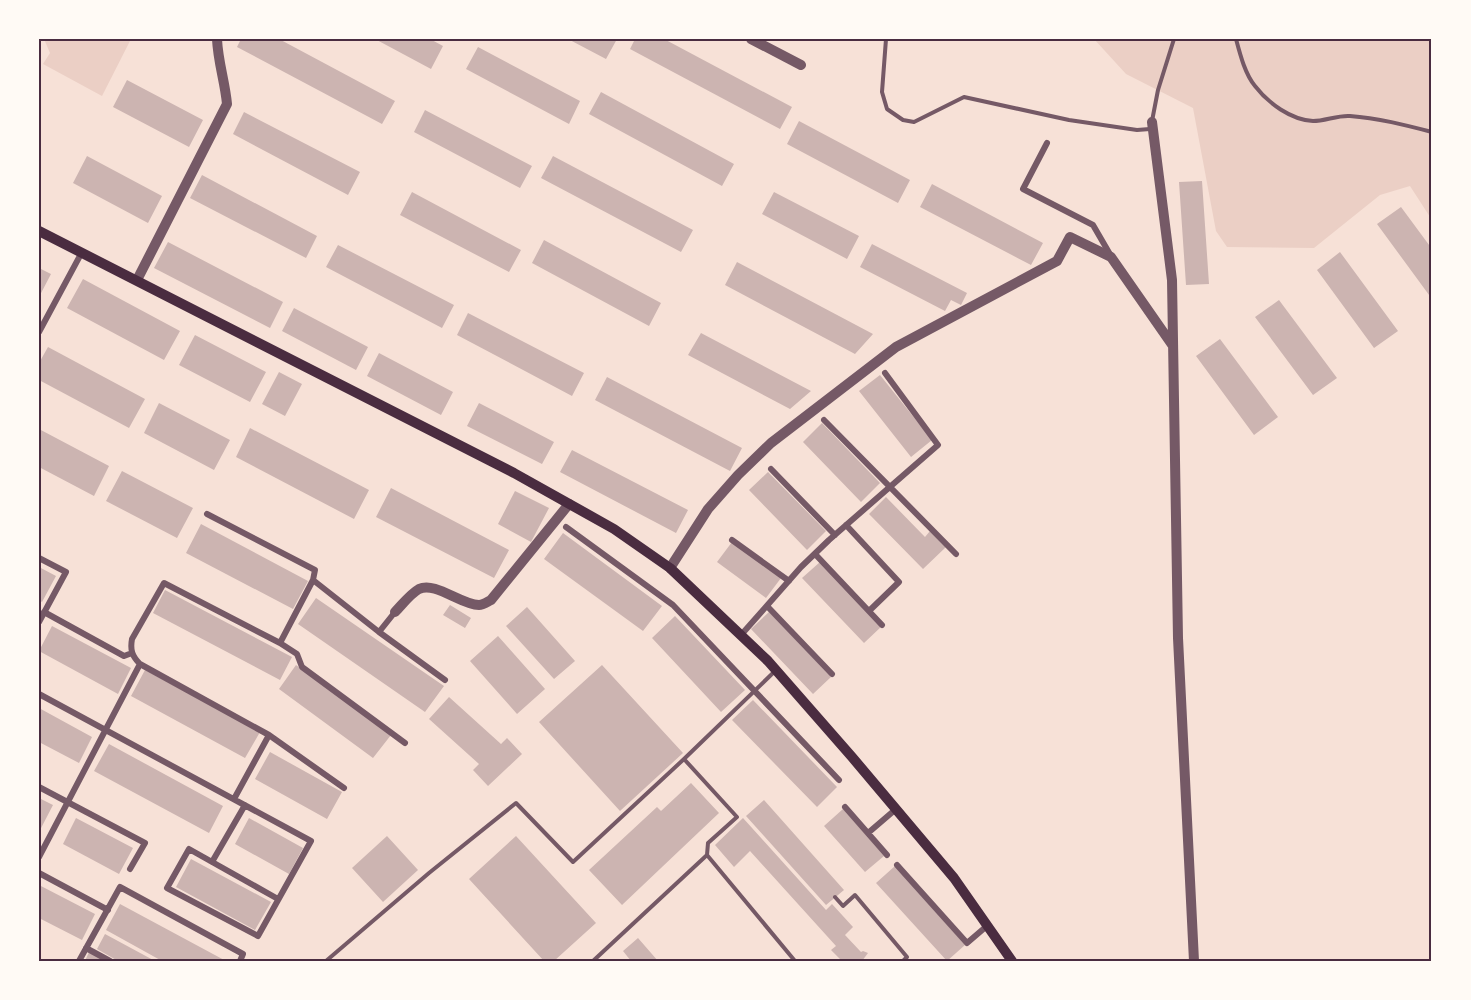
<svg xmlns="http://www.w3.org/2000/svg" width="1471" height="1000" font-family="Mulish,sans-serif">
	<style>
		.green { fill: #ebcfc5 }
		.building { fill: #ccb4b1 }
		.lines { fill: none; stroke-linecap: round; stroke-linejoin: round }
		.service { stroke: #755966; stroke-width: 4 }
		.minor { stroke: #755966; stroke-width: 6 }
		.tertiary { stroke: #755966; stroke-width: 10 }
		.secondary { stroke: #4a2c40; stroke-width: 10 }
		.neatline { fill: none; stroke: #4a2c40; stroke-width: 2 }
	</style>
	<rect width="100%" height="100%" fill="#f7e1d7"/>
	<path class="green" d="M44 39H131L102 96 43 64 50 53Z
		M1094 39H1432V220L1410 186 1380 195 1314 248 1227 247 1216 231 1193 108 1126 74Z"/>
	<path class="building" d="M241 39H279L395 101 382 124 237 47Z
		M375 39H430L443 46 431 69Z
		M568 39H617L606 59Z
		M635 39H664L792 107 780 129 630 49Z
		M478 47 580 101 569 124 466 69Z
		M127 80 203 120 189 147 113 107Z
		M601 92 734 164 722 186 589 114Z
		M425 110 532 166 520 188 414 132Z
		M244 112 360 172 348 195 233 134Z
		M799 121 910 180 898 203 787 144Z
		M87 156 162 196 148 223 73 183Z
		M553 156 693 230 681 252 541 178Z
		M202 175 317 236 306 258 190 198Z
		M1202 181 1209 284 1186 285 1179 182Z
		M932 184 1043 243 1031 265 920 207Z
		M412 192 521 250 509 272 400 215Z
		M774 192 859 236 847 259 762 214Z
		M1401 207 1432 249V299L1377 224Z
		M544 240 661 303 649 326 532 263Z
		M168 242 283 302 270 328 154 268Z
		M872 244 967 293 961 305 951 300 945 311 860 267Z
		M338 245 454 305 442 328 326 267Z
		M1340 252 1398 331 1374 348 1317 270Z
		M737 262 873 334 855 354 725 285Z
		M39 268 51 274 39 297Z
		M83 279 180 331 164 360 67 308Z
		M1279 300 1337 378 1313 395 1255 317Z
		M294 308 368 347 356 370 282 331Z
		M468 313 584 373 572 396 457 335Z
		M701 333 811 391 790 409 688 355Z
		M195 335 266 372 250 402 179 365Z
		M1220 339 1278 417 1254 435 1196 356Z
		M48 347 145 399 129 428 39 380V363Z
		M379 353 453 392 441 415 367 376Z
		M279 372 302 384 285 416 262 404Z
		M880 375 932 440 911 457 859 391Z
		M607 377 742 448 730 471 595 400Z
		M159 403 230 440 214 470 144 433Z
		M479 403 554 442 542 464 467 426Z
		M822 423 880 483 861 502 803 442Z
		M250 428 369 490 354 519 236 457Z
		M39 429 109 466 94 496 39 467Z
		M572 450 688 510 676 533 560 472Z
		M122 471 193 508 177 538 106 501Z
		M768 472 826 531 807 550 749 490Z
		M391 488 509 550 494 578 376 517Z
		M515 491 549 508 531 542 498 524Z
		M886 497 925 537 930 531 946 547 923 569 869 514Z
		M201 524 308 581 293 609 186 553Z
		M563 533 662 606 643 631 544 559Z
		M732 542 781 578 766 598 717 562Z
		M820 562 882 626 864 643 802 578Z
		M39 567 56 576 42 602 39 600Z
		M165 590 292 657 280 680 153 613Z
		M316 598 444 686 425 712 298 624Z
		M450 605 471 618 465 628 443 615Z
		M527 607 575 661 554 679 506 626Z
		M769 612 831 677 813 694 751 629Z
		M675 616 745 690 721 712 652 638Z
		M52 626 131 668 118 694 39 651Z
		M498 636 545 689 517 714 470 661Z
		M296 665 391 735 373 758 279 689Z
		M602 665 683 753 620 811 539 722Z
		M145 670 260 732 245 758 131 696Z
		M449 697 501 744 507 738 522 754 488 786 473 770 479 764 429 719Z
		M753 700 837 787 817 807 732 720Z
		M39 708 92 737 79 763 39 742Z
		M109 744 223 806 209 833 94 771Z
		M270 752 342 792 327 819 255 779Z
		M691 783 719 813 622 905 589 870 657 807 661 811Z
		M39 798 53 805 39 832Z
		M764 800 844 890 826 905 746 816Z
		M843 809 884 856 865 872 824 826Z
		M76 818 133 848 119 874 63 844Z
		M249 818 303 848 289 874 235 844Z
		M743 818 826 910 832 904 853 927 845 935 861 952 863 951 868 953 862 961H842L831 950 836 946 750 851 734 867 715 845Z
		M387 836 418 870 383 902 352 868Z
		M516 836 596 923 554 961H544L469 879Z
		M191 859 271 902 255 930 176 887Z
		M895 866 965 945 947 961 876 883Z
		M39 885 95 914 82 940 39 918Z
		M120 904 226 961H162L106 930Z
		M105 934 155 961H118L97 949Z
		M638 938 658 961H631L623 951Z
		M89 952 106 961H85Z"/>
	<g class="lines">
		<path class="service" d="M886 39 882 92 887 109 903 120 914 122 964 97 1069 120 1137 130 1150 129
			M1236 39C1240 54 1245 74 1255 86 1268 103 1291 120 1313 121 1325 121 1338 115 1350 116 1378 118 1405 125 1432 132
			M1152 121 1158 90 1174 39
			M684 759 774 672
			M835 897 843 906 855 895 907 957 903 961
			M326 961 429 873 516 803 573 862 684 759 737 817 708 843 707 855
			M593 961 707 855 795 961"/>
		<path class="minor" d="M1047 143 1023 189 1093 225 1111 256
			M39 332 82 252
			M824 420 956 554
			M771 469 835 535
			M207 514 315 570 313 580
			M846 525 899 582 869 611
			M566 527 673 605 839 780
			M732 540 789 581
			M815 554 882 625
			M39 558 66 572 39 622
			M767 606 832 674
			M44 612 124 656 132 653
			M379 632 445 680
			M741 635 801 567 829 540 938 445 885 373
			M280 643 297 654 302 667 405 743
			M140 664 269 735 344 788
			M39 694 311 841 258 936 167 888 189 849 278 899
			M39 787 145 843 130 869
			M234 799 269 735
			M845 807 887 855
			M868 833 896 809
			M39 857 140 664C132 656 130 650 132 639L164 583 280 643 313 580 379 632 395 612
			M212 862 245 805
			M897 865 967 943 988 925
			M39 873 108 910
			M86 948 110 961
			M79 961 120 887 243 954 240 961"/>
		<path class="tertiary" d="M751 39 801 65
			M1152 122 1172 280 1178 638 1194 961
			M137 280 227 104C225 82 218 62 217 39
			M670 568 708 509 738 475 771 443 896 347 1057 261 1070 237 1111 257 1173 346
			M395 612C402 605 410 594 419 589 435 581 461 605 479 605 483 605 487 602 491 600L569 504"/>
		<path class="secondary" d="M39 231 514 473 614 529 670 568 768 661 852 757 954 878 1012 961"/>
	</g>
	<rect width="1471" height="1000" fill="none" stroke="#fffaf5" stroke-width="81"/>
	<rect x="40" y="40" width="1390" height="920" class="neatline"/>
</svg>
